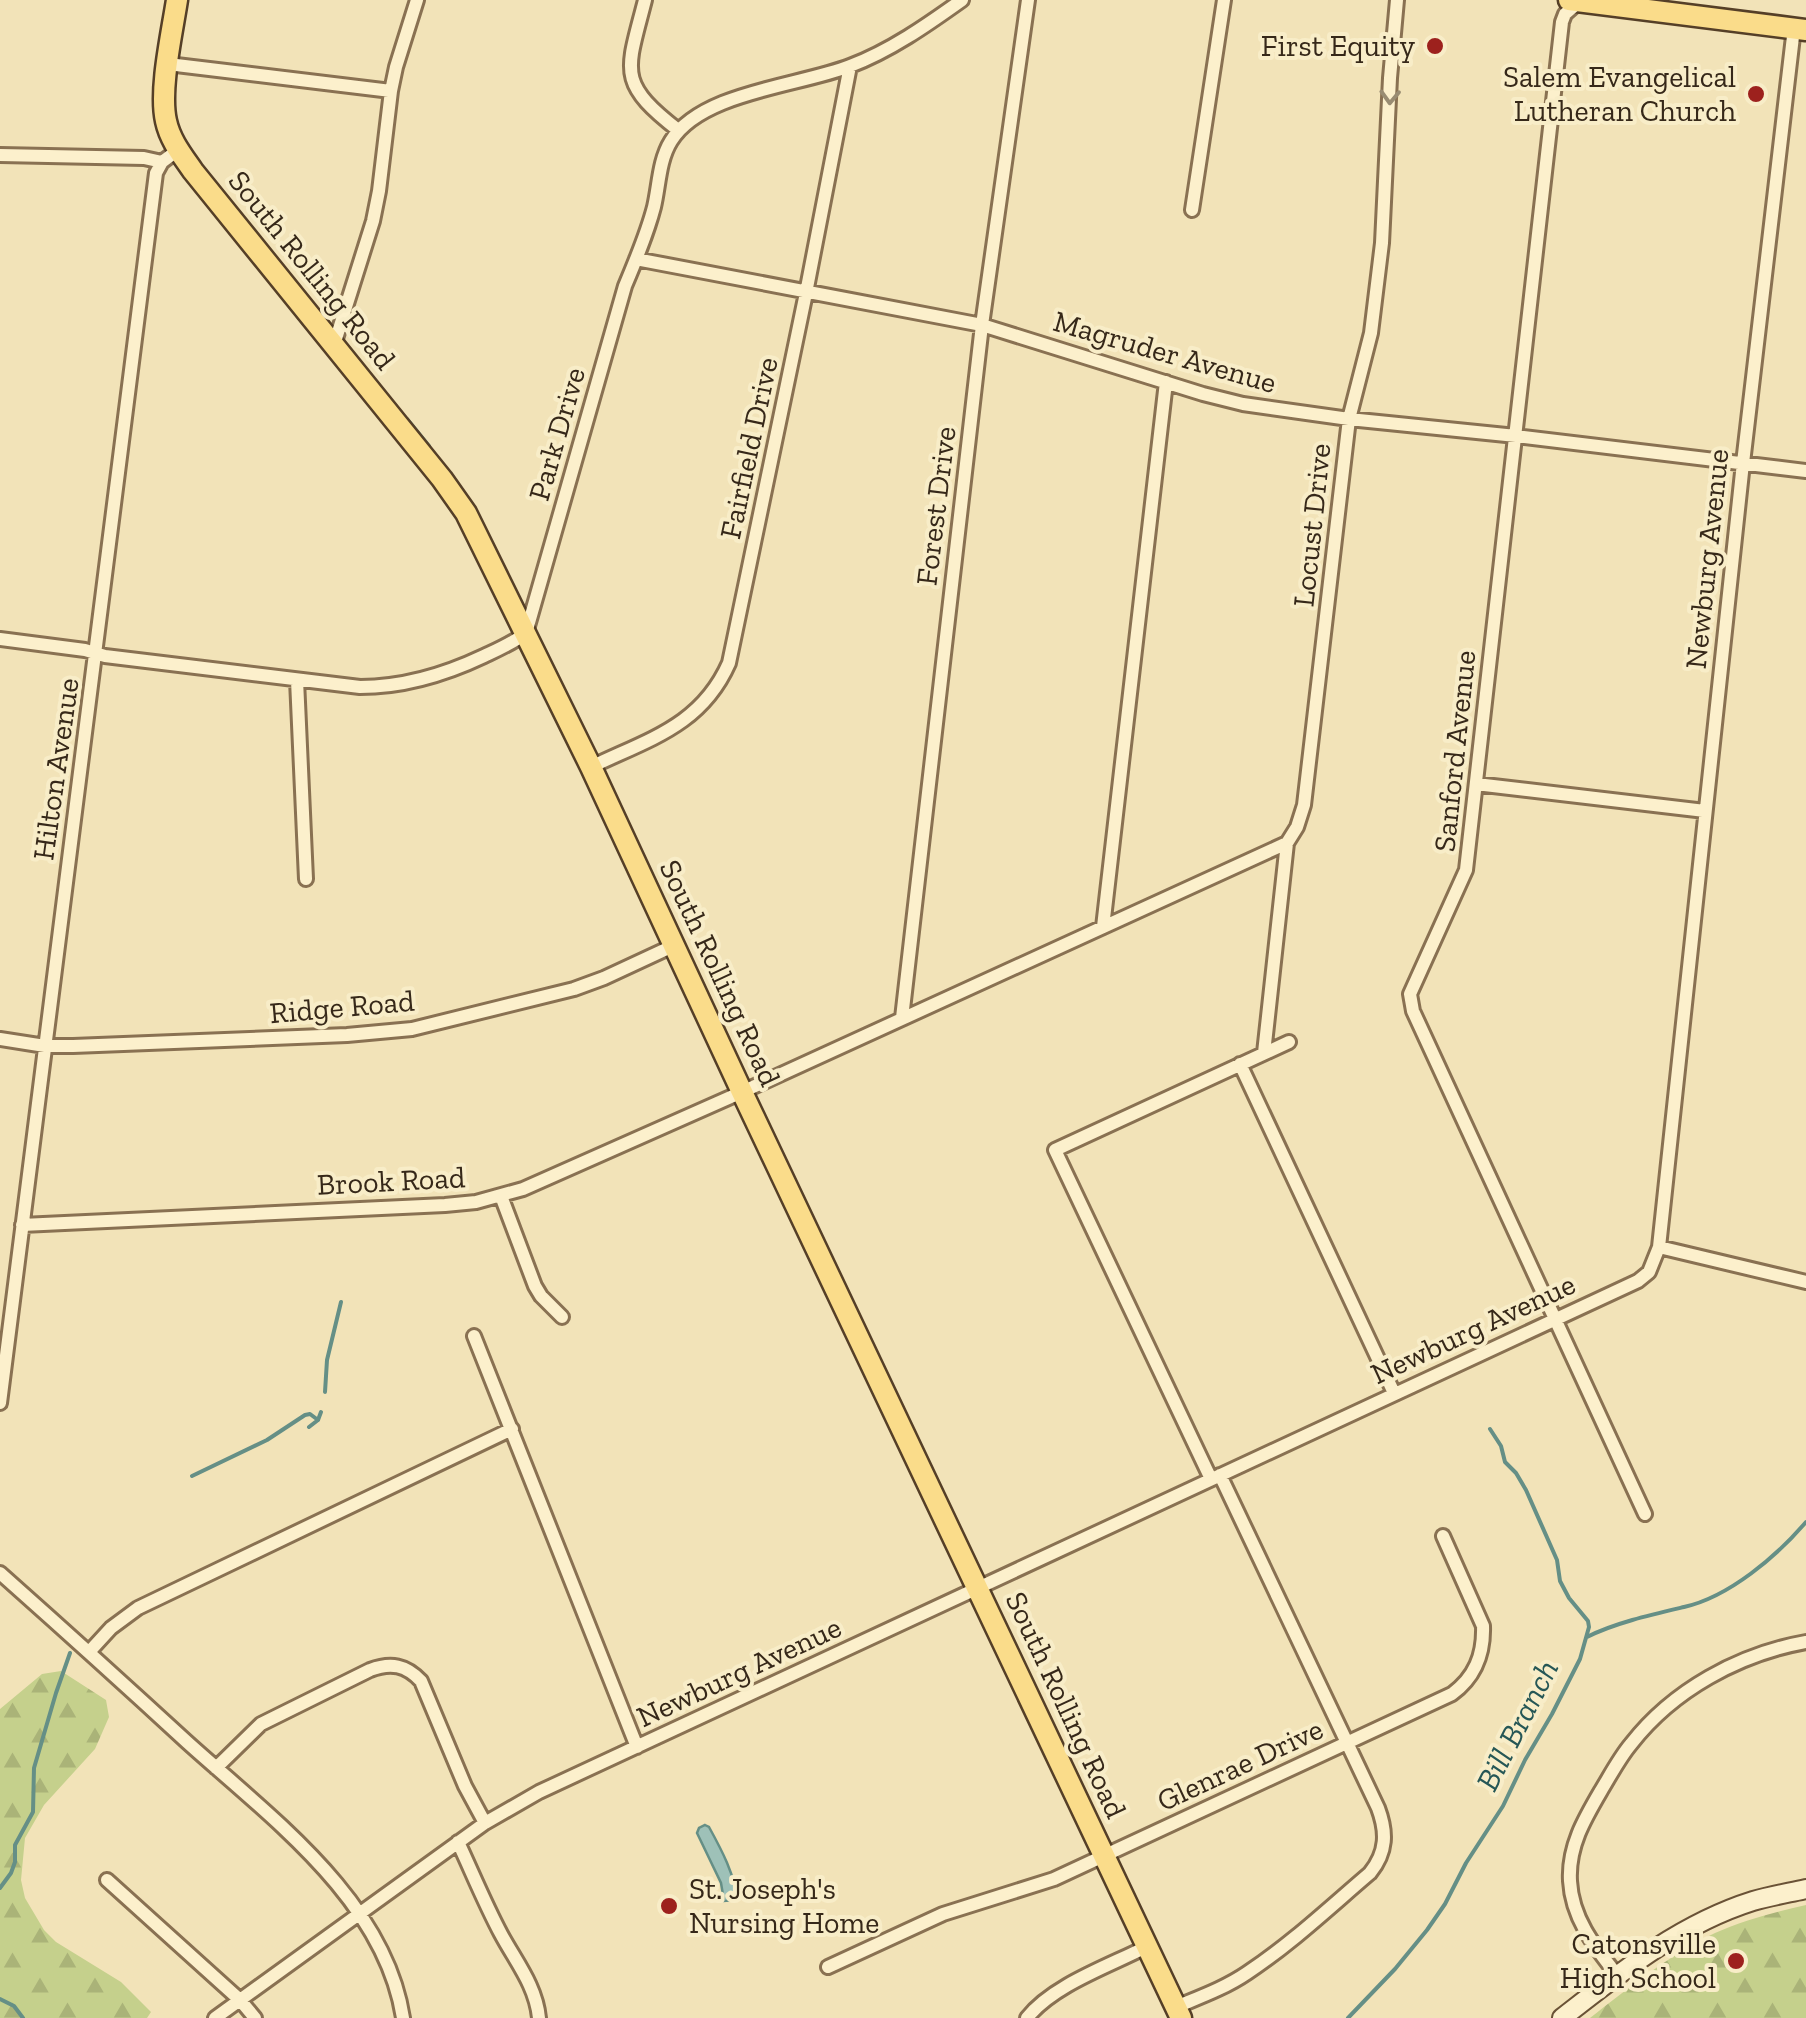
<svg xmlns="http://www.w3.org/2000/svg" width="1806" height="2018" font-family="'Zilla Slab',serif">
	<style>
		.forest { fill: url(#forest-firs) }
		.water { fill: #9ec1b8; stroke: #658f86; stroke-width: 2.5 }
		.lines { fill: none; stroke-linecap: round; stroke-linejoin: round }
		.stream { stroke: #658f86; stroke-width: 4 }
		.minor-casing { stroke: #897152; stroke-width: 18 }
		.secondary-casing { stroke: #6a5236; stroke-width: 22 }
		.primary-casing { stroke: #553f27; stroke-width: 25 }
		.minor { stroke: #fcf0cc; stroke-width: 12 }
		.secondary { stroke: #fcf0cc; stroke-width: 18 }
		.primary { stroke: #fadc8a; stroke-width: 20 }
		.oneway { stroke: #998c72 }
		.poi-dot { fill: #9d211d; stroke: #f8edc8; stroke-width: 4 }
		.labels { text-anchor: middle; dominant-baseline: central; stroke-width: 8; stroke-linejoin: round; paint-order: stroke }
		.poi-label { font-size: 30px; fill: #362819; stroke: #f8edc8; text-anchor: end }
		.street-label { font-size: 30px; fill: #362819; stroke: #f8edc8 }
		.water-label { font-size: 32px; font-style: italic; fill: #265756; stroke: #f8edc8 }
	</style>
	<defs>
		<pattern id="forest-firs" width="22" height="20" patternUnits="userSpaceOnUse" patternTransform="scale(2.5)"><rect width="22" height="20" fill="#c5d08c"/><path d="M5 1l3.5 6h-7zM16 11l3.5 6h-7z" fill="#aab378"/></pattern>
	</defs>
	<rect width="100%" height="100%" fill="#f2e3b8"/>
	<path class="forest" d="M61 1671 106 1700 109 1717 95 1749 44 1805 25 1838 21 1880 25 1898 44 1930 56 1942 121 1982 151 2012 147 2018H0V1709L42 1674Z
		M1806 1905V2018H1590C1630 1987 1669 1955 1715 1933 1744 1920 1775 1912 1806 1905Z"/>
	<path class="water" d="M705 1825 709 1827C720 1847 737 1878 736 1900L724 1901 721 1883 697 1833 699 1828Z"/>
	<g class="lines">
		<path class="stream" d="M299 318 318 341
			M407 419 429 446
			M325 1392 327 1360 341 1302
			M309 1427 318 1420 321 1412
			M192 1476 267 1440 305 1415 310 1414 318 1420
			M1587 1637C1614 1623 1654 1614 1684 1607 1729 1597 1777 1556 1806 1522
			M0 1888 11 1873 15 1862V1845L33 1812 34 1768 56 1693 70 1653
			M0 1999 14 2006 23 2018
			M1348 2018 1395 1969 1427 1930 1445 1904 1466 1863 1503 1806 1525 1760 1552 1714 1580 1659 1589 1627 1588 1621 1569 1598 1560 1581 1557 1560 1526 1490 1516 1473 1505 1462 1501 1446 1490 1429"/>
		<defs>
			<path id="minor" d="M645 0C627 71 616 82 678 130
				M1581 0 1565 14 1562 22 1466 870 1410 994 1413 1011 1645 1514
				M168 64 391 91
				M0 155 144 158 162 162
				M1192 210 1224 0
				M636 259 982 325 1203 394 1243 404 1349 419 1516 436 1806 471
				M334 345 373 221 379 191 391 91 396 67 417 0
				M0 639 85 650 105 656 360 687C404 687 444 675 484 656 499 649 513 643 526 633L625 286C636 260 647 234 654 207 659 186 659 160 671 141 701 92 799 86 850 66 890 51 927 25 962 0
				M297 680 306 879
				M591 767C649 739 701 726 729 663L806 293 850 66
				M1476 784 1705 811
				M1103 927 1166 382
				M902 1018 982 325 1028 0
				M0 1039 45 1046H73L347 1035 412 1029 574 989 604 978 675 945
				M1264 1053 1287 843 1297 827 1304 805 1349 419 1371 333 1382 243 1390 78 1397 0
				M1240 1064 1394 1393
				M501 1196 535 1286 541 1296 562 1317
				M22 1225 445 1205 476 1202 523 1189 742 1092 1287 843
				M1659 1247 1806 1282
				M474 1336 637 1747
				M0 1403 156 173 162 162 178 150
				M1211 1479 1055 1150 1289 1042
				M0 1573C63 1629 125 1685 187 1742 270 1817 385 1900 403 2018
				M89 1652 111 1628 138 1608 512 1429
				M216 1768 261 1724 370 1670C391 1662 406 1665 421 1681L465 1786 485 1823
				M458 1842C472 1872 485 1904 501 1934 516 1962 536 1986 539 2018
				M107 1880 240 2000 255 2018
				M828 1967 943 1914 1054 1879 1452 1694C1475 1677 1484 1655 1483 1626L1443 1536
				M1617 1975C1595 1947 1572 1919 1570 1881 1568 1846 1585 1818 1602 1789 1611 1774 1620 1757 1631 1744 1673 1690 1739 1654 1806 1642
				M1176 2007C1200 1997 1225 1988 1247 1973 1291 1944 1330 1907 1370 1873 1387 1852 1387 1832 1378 1808L1220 1475
				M215 2018 485 1823 539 1792 1638 1281 1649 1272 1659 1247 1743 463 1794 28
				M1027 2018C1053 1985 1109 1966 1146 1947"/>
			<path id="secondary" d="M1562 2018C1622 1971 1680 1924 1753 1901 1770 1896 1788 1893 1806 1889"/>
			<path id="primary" d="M177 0C172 33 159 90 166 121 170 140 182 155 193 171L442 479 466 513 591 767 742 1092 1181 2018
				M1569 0 1806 30"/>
		</defs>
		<use href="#minor" class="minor-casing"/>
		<use href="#secondary" class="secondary-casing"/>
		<use href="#primary" class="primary-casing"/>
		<use href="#minor" class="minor"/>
		<use href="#secondary" class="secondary"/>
		<use href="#primary" class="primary"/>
	</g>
	<defs><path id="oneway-chevron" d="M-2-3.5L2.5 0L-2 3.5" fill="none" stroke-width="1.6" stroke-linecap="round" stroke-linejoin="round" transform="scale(2.5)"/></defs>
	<use class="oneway" href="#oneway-chevron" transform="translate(1390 97) rotate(92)"/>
	<g class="poi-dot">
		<circle cx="1435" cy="46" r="10"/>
		<circle cx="1756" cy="94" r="10"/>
		<circle cx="669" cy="1906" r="10"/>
		<circle cx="1736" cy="1961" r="10"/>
	</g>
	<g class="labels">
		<g class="poi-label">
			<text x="1415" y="46">First Equity</text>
			<text x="1736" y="77">Salem Evangelical<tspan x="1736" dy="34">Lutheran Church</tspan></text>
			<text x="689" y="1889" text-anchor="start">St. Joseph's<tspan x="689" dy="34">Nursing Home</tspan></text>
			<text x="1716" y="1944">Catonsville<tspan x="1716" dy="34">High School</tspan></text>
		</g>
		<g class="street-label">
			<text transform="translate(312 270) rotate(51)">South Rolling Road</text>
			<text transform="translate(1165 352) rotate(16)">Magruder Avenue</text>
			<text transform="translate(557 434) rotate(-74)">Park Drive</text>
			<text transform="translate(749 448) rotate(-78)">Fairfield Drive</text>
			<text transform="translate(936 506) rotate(-83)">Forest Drive</text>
			<text transform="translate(1312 525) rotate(-84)">Locust Drive</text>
			<text transform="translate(1707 559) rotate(-84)">Newburg Avenue</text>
			<text transform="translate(1455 751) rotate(-84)">Sanford Avenue</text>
			<text transform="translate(56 769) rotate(-82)">Hilton Avenue</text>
			<text transform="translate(720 973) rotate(65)">South Rolling Road</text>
			<text transform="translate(342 1007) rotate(-5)">Ridge Road</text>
			<text transform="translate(391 1181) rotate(-3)">Brook Road</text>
			<text transform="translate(1473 1329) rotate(-25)">Newburg Avenue</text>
			<text transform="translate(739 1672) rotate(-25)">Newburg Avenue</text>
			<text transform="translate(1066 1705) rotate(65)">South Rolling Road</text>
			<text transform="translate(1240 1765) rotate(-25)">Glenrae Drive</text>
		</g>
		<g class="water-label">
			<text transform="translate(1517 1725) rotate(-63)">Bill Branch</text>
		</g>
	</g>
</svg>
